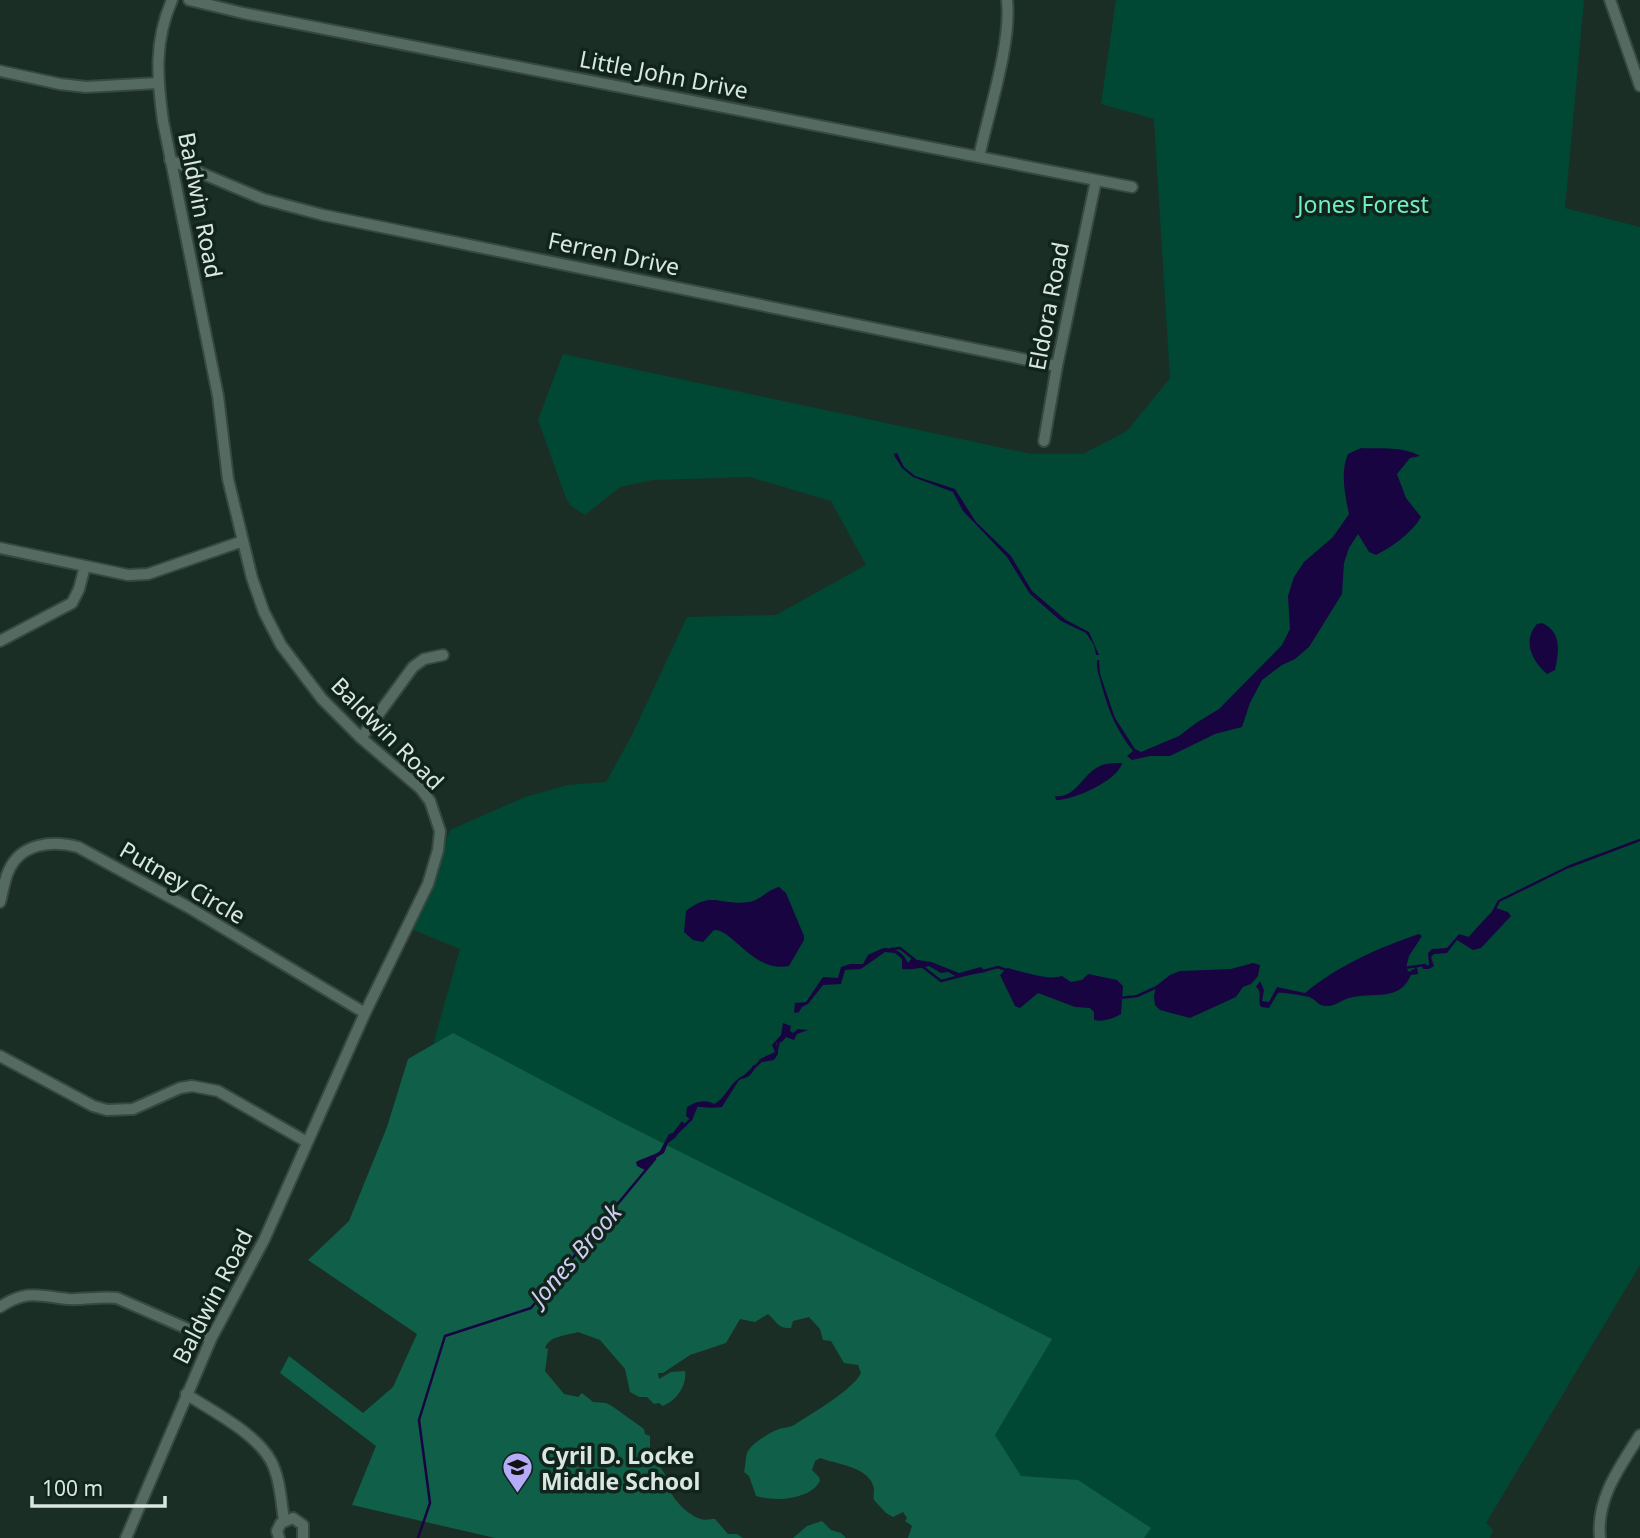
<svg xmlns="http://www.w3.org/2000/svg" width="1640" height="1538" font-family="'Noto Sans',sans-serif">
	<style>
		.green { fill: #004834 }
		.forest { fill: #105f48 }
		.water { fill: #180440 }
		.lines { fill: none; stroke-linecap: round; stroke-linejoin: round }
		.stream { stroke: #180440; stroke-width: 2.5 }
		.minor-casing { stroke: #374841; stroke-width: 14 }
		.minor { stroke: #556b62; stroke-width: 10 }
		.labels { text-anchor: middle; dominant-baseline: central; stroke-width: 7; stroke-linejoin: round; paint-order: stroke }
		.street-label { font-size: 23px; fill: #dae6e1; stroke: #10241c }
		.park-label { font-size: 23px; fill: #6ef0c2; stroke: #10241c }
		.poi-label { font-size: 23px; font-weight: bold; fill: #dae6e1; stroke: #10241c; text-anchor: start }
		.water-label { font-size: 24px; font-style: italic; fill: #d0cdf4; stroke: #10241c }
	</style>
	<rect width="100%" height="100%" fill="#1a2e26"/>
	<path class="green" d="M1116 0H1584L1565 208 1640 227V1265L1486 1523 1493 1530 1490 1538H1076L958 1460 966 1343 441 1070 434 1041 460 949 411 929 450 830 525 797 568 785 606 782 632 735 687 617 776 615 866 565 831 501 750 477 653 480 620 487 585 515 571 506 566 498 538 420 563 354 1031 454H1083L1127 431 1170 378 1154 119 1101 104Z"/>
	<path class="forest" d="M453 1033 617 1120 1052 1339 995 1435 1021 1476 1078 1480 1151 1528 1144 1538H908L912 1526 905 1521 907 1518 903 1512 893 1517 886 1513 874 1500C873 1497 874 1493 874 1489 871 1467 836 1464 820 1458L815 1461 812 1470 819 1477 820 1481C810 1500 774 1502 756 1496L749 1476 744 1472C746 1466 745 1456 748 1451 754 1442 769 1433 779 1429 784 1427 789 1428 794 1425 811 1414 854 1389 861 1373L858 1365 844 1363 831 1341 823 1340 820 1329 809 1317 793 1321 791 1328C778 1329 777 1322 768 1314L755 1322 740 1319 726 1343 690 1355 663 1373H658L659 1379 671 1372 685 1371C687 1386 677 1400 663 1406L659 1403 654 1404 647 1397H639L630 1392 625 1369 600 1340 578 1332C566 1336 550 1335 545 1348L548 1349 545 1371 564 1394 578 1397 582 1393 593 1402 606 1403 612 1406 644 1429 645 1434 650 1436V1458L657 1462 666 1476 662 1482 668 1484C670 1497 686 1513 698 1518 703 1521 710 1519 715 1519L728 1534H737L743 1538H495L352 1505 376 1446 280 1373 289 1356 363 1413 393 1387 417 1334 308 1260 349 1221 387 1127 408 1059Z
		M822 1521 831 1530 841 1533 846 1538H793L807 1526Z"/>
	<path class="water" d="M1361 448C1380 449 1403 446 1420 456L1410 458 1397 474 1406 498 1421 517C1411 534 1393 546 1376 555L1369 552 1358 534 1349 548 1344 563 1342 594 1309 647 1295 659 1282 665 1262 680 1250 703 1242 727 1215 734 1170 756H1150L1132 760 1127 756 1133 751C1117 731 1109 712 1102 687 1100 677 1096 670 1097 660H1099L1100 674 1115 718 1135 749 1141 752 1179 736 1196 723 1219 709 1282 645 1290 629 1288 596 1294 577 1304 562 1333 537 1349 514C1345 495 1340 472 1348 454Z
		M897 453 904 467 915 476 955 489 976 522 1011 556 1032 591 1066 620 1089 632 1099 655H1096L1094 645 1086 633 1061 621 1030 594 1007 557 963 511 953 492 913 477 902 468 895 457 894 454Z
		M1542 623C1562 632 1559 651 1555 670L1547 674C1532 661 1522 641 1537 624Z
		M1122 763C1119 780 1072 801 1056 800L1055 796C1076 799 1083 773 1100 766 1106 763 1115 763 1122 763Z
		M779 887 786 893 804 936V940L789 966C753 973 733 929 714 930L703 942 693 940 684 932 686 911C711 890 722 906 749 902 761 900 767 890 779 887Z
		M1496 908 1508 912 1511 916 1481 948 1473 950 1457 940 1447 953 1434 954 1431 957 1434 966 1429 969H1423L1422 966 1429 965 1428 953 1432 949 1447 948 1459 934 1469 937C1470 935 1493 910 1496 908Z
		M1419 934 1422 936 1409 956 1406 968 1409 972 1417 967 1418 974 1411 975C1399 1003 1373 991 1349 998 1342 1000 1335 1006 1328 1006 1318 1007 1317 1000 1309 997 1305 996 1281 992 1278 993L1269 1008 1261 1007C1257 1000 1263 991 1256 987L1260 981 1264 990 1262 1001 1269 1002 1277 987 1305 993C1337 966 1380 947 1419 934Z
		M883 948C896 948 903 952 908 963L911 959 931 962 959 973 981 967 986 972 957 977 948 972 941 973 929 966C923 968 909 970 902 969V959L895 953 885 952 861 969 845 970 841 984 823 985 808 1004 802 1007 799 1012 794 1013 795 1003 806 1002 823 977 838 978 841 967 850 964H863L868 955Z
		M1253 963 1260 965 1258 976 1251 984 1243 987 1236 997 1190 1018 1160 1010 1155 1005 1154 996 1156 986 1170 975 1180 971 1231 969Z
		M1007 968C1022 971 1049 981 1062 976L1071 982 1082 980 1088 974 1117 980 1123 986 1121 1014C1112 1019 1104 1022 1094 1020V1012L1090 1008 1075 1007 1038 993 1020 1008 1015 1006 1000 975Z
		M783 1023 791 1026 790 1031 793 1033 798 1029 808 1030 797 1034 794 1040 786 1037 782 1042 776 1043 778 1054 774 1060 763 1062 758 1060 775 1052 772 1045 781 1035Z
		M753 1065 756 1067C749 1077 751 1076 739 1080L722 1107C713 1108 705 1108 696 1106L692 1121 686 1116 687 1107C696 1101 706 1099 714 1104 729 1096 731 1077 749 1074Z
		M682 1121 687 1126 680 1128 676 1137 668 1143 664 1153 654 1159 645 1170 637 1166 636 1162C645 1157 653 1156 660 1151L669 1134 673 1133Z"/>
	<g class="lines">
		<path class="stream" d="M1493 912 1499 901 1568 867 1640 840
			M891 949 900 948 915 960
			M923 967 941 981 976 972
			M1404 968 1425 965
			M983 971 998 967 1006 970
			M1120 998 1137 996 1157 987
			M776 1054 779 1040
			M746 1075 761 1061
			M675 1135 691 1119 697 1105 709 1106
			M418 1538 430 1503 419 1420 445 1336 531 1308 655 1159"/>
		<defs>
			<path id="minor" d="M189 0 243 13 1132 187
				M1610 0 1640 86
				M0 71 60 84 86 87 158 83
				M979 157C988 114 1012 42 1007 0
				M170 160 263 199 323 215 1057 366
				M1044 441 1057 366 1096 180
				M0 548 128 575 148 574 243 541
				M0 641 72 603 79 589 85 566
				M361 738 413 667 424 659 443 655
				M0 902C3 892 4 880 9 870 21 843 53 840 78 847L188 907 365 1013
				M0 1056 93 1106 107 1110 133 1109 180 1088 192 1086 218 1091 307 1142
				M0 1307C27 1289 39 1296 68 1299 85 1300 100 1296 117 1298L211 1339
				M186 1394C212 1411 256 1433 271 1461 280 1478 281 1501 284 1520
				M126 1538 211 1339 264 1240 365 1013 428 884 438 850 440 831 430 801 421 789 361 738 322 699 281 645 264 612 252 578 228 479 218 396 163 121C157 78 154 41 172 0
				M279 1538 277 1531 281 1523 293 1518 303 1525V1538
				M1600 1538C1596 1498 1620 1467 1640 1435"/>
		</defs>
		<use href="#minor" class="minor-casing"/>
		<use href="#minor" class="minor"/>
	</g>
	<defs>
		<symbol id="school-pin" viewBox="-11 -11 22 30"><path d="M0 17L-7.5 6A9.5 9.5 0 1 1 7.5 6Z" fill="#b4acf9" stroke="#10241c"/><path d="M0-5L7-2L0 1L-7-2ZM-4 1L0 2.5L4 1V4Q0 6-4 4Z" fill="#111"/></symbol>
	</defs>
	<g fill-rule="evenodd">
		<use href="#school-pin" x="500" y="1450" width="35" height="47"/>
	</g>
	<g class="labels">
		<g class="street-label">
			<text transform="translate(664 74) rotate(11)">Little John Drive</text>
			<text transform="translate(201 205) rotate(79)">Baldwin Road</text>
			<text transform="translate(614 253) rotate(12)">Ferren Drive</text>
			<text transform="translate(1048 306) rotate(-79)">Eldora Road</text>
			<text transform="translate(388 733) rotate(45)">Baldwin Road</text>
			<text transform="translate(183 882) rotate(30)">Putney Circle</text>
			<text transform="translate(212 1296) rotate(-63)">Baldwin Road</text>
		</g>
		<g class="park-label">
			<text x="1363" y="204">Jones Forest</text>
		</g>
		<g class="poi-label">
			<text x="541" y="1455">Cyril D. Locke<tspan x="541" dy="26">Middle School</tspan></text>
		</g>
		<g class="water-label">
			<text transform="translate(575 1254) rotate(-49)">Jones Brook</text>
		</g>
	</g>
	<path d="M32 1496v10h133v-10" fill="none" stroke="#dae6e1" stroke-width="3.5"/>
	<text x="42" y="1496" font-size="21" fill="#dae6e1" stroke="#10241c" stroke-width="5" paint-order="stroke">100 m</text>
</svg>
